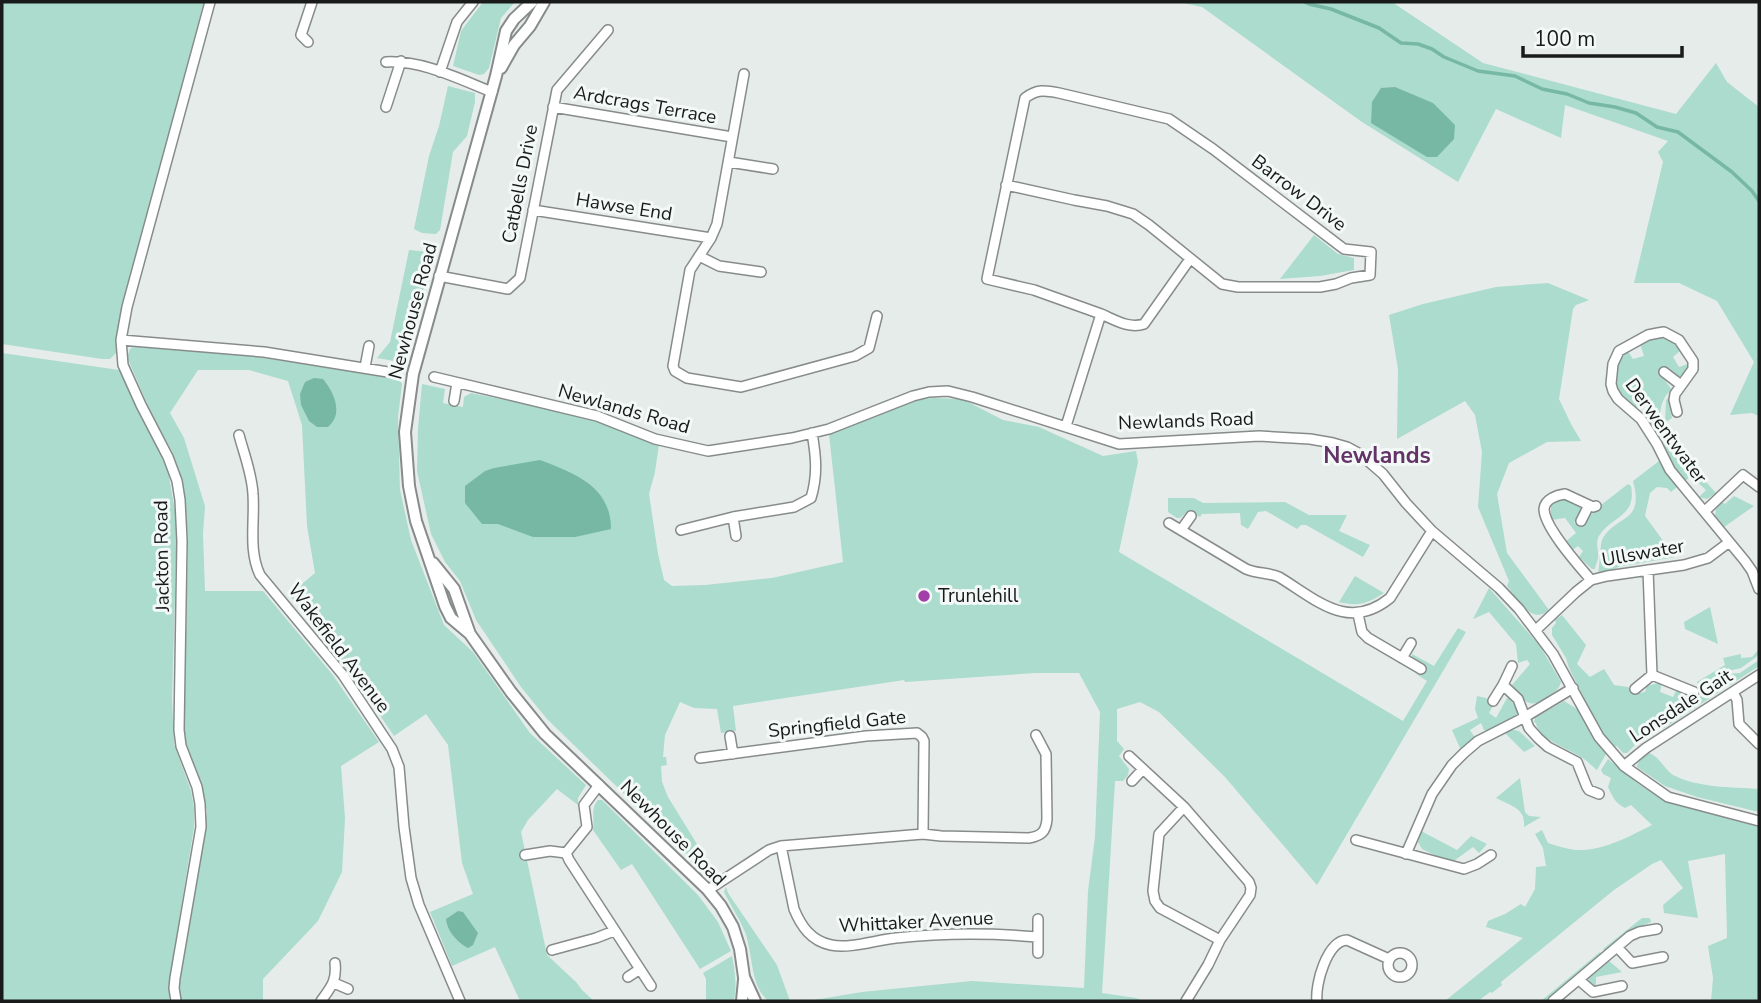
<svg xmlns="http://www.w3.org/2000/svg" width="1761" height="1003" font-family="'Nunito Sans',sans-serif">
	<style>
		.green { fill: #abdccd }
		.water { fill: #77b8a5 }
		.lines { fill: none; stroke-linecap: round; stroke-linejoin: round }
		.stream { stroke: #77b8a5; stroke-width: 3.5 }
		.minor-casing { stroke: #878c8b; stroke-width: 12 }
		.tertiary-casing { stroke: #878c8b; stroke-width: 14 }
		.minor { stroke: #fff; stroke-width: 9 }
		.tertiary { stroke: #fff; stroke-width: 10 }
		.poi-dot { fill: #a040a8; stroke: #f3f9f7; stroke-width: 2.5 }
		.labels { text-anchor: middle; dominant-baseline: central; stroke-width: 6; stroke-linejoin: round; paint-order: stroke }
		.street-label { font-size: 19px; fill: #191b1b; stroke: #f3f9f7 }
		.poi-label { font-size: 19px; fill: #191b1b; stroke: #f3f9f7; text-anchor: start }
		.quarter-label { font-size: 23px; font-weight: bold; fill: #633367; stroke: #f3f9f7 }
	</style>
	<rect width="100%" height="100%" fill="#e6ecea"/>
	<path class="green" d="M2 2H204L117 330 116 353 110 359H102L2 344Z
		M483 2H515L501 18 489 68 484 74 479 75 453 66 461 31Z
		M1178 2H1392L1483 63 1676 114 1716 63 1727 82 1759 107V416L1752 413 1730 415 1754 362 1717 301 1679 283H1634L1663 162 1658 152 1668 141 1565 105 1561 138 1496 109 1458 182 1362 122 1202 7Z
		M448 86 475 93V102L467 136 453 152 440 230 436 234 422 233 414 229 429 156 439 126Z
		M1314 235 1338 254 1354 258V270L1320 276 1280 279Z
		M409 250 429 252 431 260 407 357 400 362 377 358 390 342Z
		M1548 283 1589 300 1576 305 1573 309 1559 399 1571 424 1581 441 1547 442 1509 463 1497 494 1507 553 1549 610C1531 626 1517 598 1507 586L1509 581 1478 507 1482 452 1475 415 1465 401 1397 439 1398 369 1389 315 1423 304 1496 287Z
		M1656 337C1667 339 1675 340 1681 350L1673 357 1679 367 1688 364V371L1682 376H1678L1670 369 1665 367 1660 370 1661 375 1672 390C1657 399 1660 423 1659 439L1649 426 1648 419 1655 412 1648 403 1635 410 1615 388 1618 359 1621 352 1627 350 1633 359 1644 356 1640 344Z
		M134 346 219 351 399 379 402 384 398 417 400 490 411 540 444 625 473 652 530 733 586 785 578 798V805L557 789 528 820 521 832 547 955 576 982 582 990 594 1001H520L495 947 452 966 430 912 473 894 462 863 448 745 426 714 394 736C361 687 329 638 289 595L315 573 307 526 302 425 288 381 249 370H198L170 413 184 438 205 506 203 534 205 591H263L332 674 379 742 341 766 345 818 342 872 318 921 263 979V1001H182L178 989 181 962 207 812 201 786 184 737 188 542 184 490 172 451 151 413 127 357 130 349Z
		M2 353 119 370 122 373 168 471 177 522 172 699 174 744 191 791 194 808V827L172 964 169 1001H2Z
		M422 384 445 389 443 403 463 407 464 397 471 393 584 416 659 444 655 472 649 494 658 554 664 580 672 586 705 585 772 578 843 562 829 434 913 400 934 398 962 399 1003 420 1039 427 1103 456 1136 451 1138 462 1119 552 1403 721 1427 681 1416 674 1420 675 1424 668 1412 658V654L1434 666 1458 628 1466 632 1317 885 1225 777 1159 712 1140 702 1117 709V741L1124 749 1119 756 1129 769 1128 775 1123 781H1115L1102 993 1136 998 1143 1001H808L862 992 972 981 1084 988 1088 891 1095 837 1100 712 1079 673H1035L905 682 904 680 733 706 736 731 721 733 717 709 694 708 680 702 665 735 663 757H666L667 765 661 766 662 782 668 797 716 875H708L547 719 521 687 476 620 460 581 445 562 431 534 417 471 418 429Z
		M1668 398 1672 418 1666 422C1678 449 1696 471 1716 493L1707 499 1699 497 1706 490 1691 476 1684 482 1674 469 1664 449 1666 400Z
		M1659 461 1677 487 1671 492 1667 488 1657 487 1650 493 1645 516 1675 557 1618 567 1611 571 1598 573C1600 566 1600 545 1602 540 1615 514 1645 525 1633 481Z
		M1628 484 1631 486C1637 517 1611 516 1599 536 1595 543 1599 551 1598 558 1598 559 1595 568 1595 569H1592L1579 557 1583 551 1578 546 1571 551 1567 546 1566 541 1576 533 1565 518 1551 520V505C1560 495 1575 497 1581 509L1574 523 1583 526 1589 515 1598 511 1601 505Z
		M1734 496 1754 506 1724 527 1715 516 1716 509 1722 502 1725 504Z
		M1168 498H1194L1203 503 1285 502 1309 515H1347L1339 531 1370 545 1363 557 1306 525H1301L1297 529 1266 511 1258 512 1248 529 1241 525 1240 513 1202 514 1200 517 1188 511 1180 518H1177L1168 512Z
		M1355 576 1384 593C1368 603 1359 607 1339 602Z
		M1489 588 1540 646 1561 682C1559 689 1556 691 1550 695 1532 710 1524 704 1512 685L1530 664 1527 660 1518 663 1516 644 1489 612 1473 619Z
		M1710 607 1718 644 1685 629 1684 622Z
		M1562 615 1586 645 1577 664 1590 677 1604 669 1614 685 1628 687 1634 694 1645 692 1647 686 1662 682 1660 692 1673 697 1676 691 1680 692 1682 699 1686 702 1666 718 1656 730 1638 742 1627 753H1623L1617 746 1613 747 1597 724 1569 668 1566 658 1552 635V628L1556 623 1555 620Z
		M1759 649V655L1741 668 1719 673 1701 690 1697 682 1725 665 1723 658 1741 654V658L1752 657Z
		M1759 660V666L1661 730 1677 714 1689 707 1702 695 1718 677 1725 674 1740 673Z
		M1477 696 1486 698 1493 706 1489 713 1496 718 1507 698H1509L1518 711 1517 715 1492 731 1484 730 1481 723 1470 730 1475 738 1473 743 1465 749 1460 748 1452 730 1478 718 1475 709Z
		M1564 701 1577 709 1590 733 1606 754 1597 770C1592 766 1588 762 1584 759 1571 749 1538 740 1536 723L1534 722 1535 718Z
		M1509 729 1519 731 1535 746 1524 752 1504 732Z
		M1649 753C1660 757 1664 769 1673 775 1698 788 1732 787 1759 789V812L1697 797 1665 786 1637 767C1638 759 1643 757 1649 753Z
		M1608 759 1637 783 1664 801 1759 827V1001H1711L1713 978 1708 946 1727 938 1725 854 1688 861 1698 918 1664 913 1663 905 1683 888 1661 860 1652 864 1614 890 1501 982 1502 985 1492 993 1490 992 1478 1001H1445L1523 938 1486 927 1488 921 1505 914 1521 904 1525 907 1535 889 1536 867 1546 866 1543 848 1535 834 1542 830 1548 843C1557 846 1567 849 1576 850 1604 851 1628 837 1652 825L1631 805 1625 808C1616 804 1612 796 1608 787L1611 778 1603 774 1601 770Z
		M1520 778 1525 812 1529 816 1541 817 1524 827C1526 808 1511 806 1496 798Z
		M598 800H602L698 895 718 922 731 951 700 969 632 864 621 870 593 830C595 819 590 809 598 800Z
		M1421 831 1457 850 1471 836 1487 844 1479 853 1473 847 1451 863 1422 849 1418 842Z
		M726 887 728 893 777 965 790 1001H768C750 985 753 954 745 932 739 918 731 906 724 892Z
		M1642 918H1650L1651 922 1630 931 1605 952 1603 949Z
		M1600 952 1602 955 1545 1001H1541Z
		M732 956C735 971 737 986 734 1001H706V979L703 973Z
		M1608 960 1622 972 1596 977V986H1590L1588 980 1591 975Z"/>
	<path class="water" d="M1395 87 1433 103 1455 125 1454 139 1437 157H1427L1371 123 1372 102 1381 88Z
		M314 378 323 379C334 392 344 414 328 427H317L309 421 301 405 300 394 305 382Z
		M540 460C574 473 611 486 611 529L575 537H533L498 524H482L465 503V486L485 471 494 468Z
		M458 911 463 912 478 933 473 945 468 948C458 943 447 931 446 919Z"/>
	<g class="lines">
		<path class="stream" d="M1305 2 1309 4 1331 9 1379 28 1401 43 1418 44 1432 49 1444 57 1478 71 1515 76 1542 89 1567 94 1589 103 1615 107 1636 113 1657 127 1678 132 1732 172 1752 191 1759 201"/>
		<defs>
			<path id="minor" d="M308 42 301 35 312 2
				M386 62C422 60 459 79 492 92
				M440 72 457 22 473 2
				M744 74 717 224 711 238 690 270 673 366 675 371 687 378 741 387 855 356 869 348 877 316
				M386 107 401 61
				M553 107 732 137
				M729 162 773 169
				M1006 185 1074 200 1107 206 1133 214 1149 225 1222 284 1238 287H1320L1336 284 1351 278 1370 275 1371 252 1344 249 1213 149 1169 119 1059 93C1045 90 1037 89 1025 98L987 279 1034 290 1101 314 1066 426
				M533 210 711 238
				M699 256 719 266 761 272
				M439 276 508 289 520 278 557 90 608 30
				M1101 314C1115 320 1129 329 1144 324L1190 259
				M121 340 264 352 394 373
				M365 367 369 346
				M1664 372 1681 385
				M434 377 597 416 655 439 708 451 792 438 829 429 913 396 929 392 948 391 972 397 1119 444 1259 436 1310 439 1333 443 1347 447 1360 454 1383 474 1406 503 1432 531 1499 588 1519 609 1553 654 1599 737 1624 766 1668 797 1759 821
				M454 401 457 383
				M1677 412 1674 400 1675 394 1693 369V361L1679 340 1664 332 1658 333 1648 335 1619 351 1613 364 1611 384 1613 391 1618 399 1641 419 1657 444 1670 470 1745 561 1752 571 1759 589
				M239 435C244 454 252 474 253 494 255 521 248 550 260 575L343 675 392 749 399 767 404 827 411 878 419 905 460 1001
				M1705 511 1743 475 1759 487
				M733 517 736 536
				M1581 521 1589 505
				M1169 523 1246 569C1257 574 1268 572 1279 577 1317 600 1348 632 1390 598L1432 531
				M681 530 733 517 794 507 811 498C818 475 816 456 812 433
				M1181 530 1191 516
				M1648 570 1652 675 1694 692
				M1591 580C1579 566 1544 527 1544 509 1545 499 1557 495 1565 494L1593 507 1596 506
				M1358 614 1362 632 1368 638 1421 669
				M1536 630 1576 592 1591 580 1607 576 1684 565 1708 558 1728 543
				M1402 658 1411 643
				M1503 685 1518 699 1529 728 1538 738 1548 747 1577 762 1587 787 1589 790 1599 794
				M1635 689 1652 675
				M1733 692 1737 700 1739 724 1759 744
				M1493 701 1503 685 1512 666
				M730 736 733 754
				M1129 756 1184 807 1249 882 1251 888 1250 895 1220 940 1208 965 1186 1001
				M700 758 866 736 917 733 922 737 924 741 923 834
				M1624 766 1646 748 1759 675
				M1132 781 1143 769
				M599 785 584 805 587 827 566 853 569 860 651 986
				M1184 807 1159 834 1153 891 1155 901 1160 908 1220 940
				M1356 840 1464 869 1477 864 1491 855
				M781 846 794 909C801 926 811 941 831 945 850 949 876 940 896 938 943 933 990 933 1037 937
				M1406 854 1432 794 1452 765 1464 753 1478 741 1525 717 1573 688
				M525 855 550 851 566 853
				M708 890 769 850 781 846 923 834 941 836 1029 838C1041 836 1046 832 1047 819L1046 754 1036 735
				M1617 947 1632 963 1663 957
				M552 950 596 938 614 931
				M1388 965a12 12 0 1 1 24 0a12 12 0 1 1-24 0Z
				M1038 953V919
				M628 977 640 969
				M1579 980 1593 992 1622 986
				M334 983 348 989
				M176 1001 174 988 175 978 201 827 200 804 197 787 181 746 179 730 182 541 180 500 177 481 168 457 141 405 123 365 121 340 127 307 210 2
				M321 1001C331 987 337 981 335 963
				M1317 1001C1315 984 1327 941 1347 940L1389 959
				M1553 1001 1630 936 1639 932 1657 929"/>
			<path id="tertiary" d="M532 2 514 19 506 31 496 76 413 374 405 432 409 486 416 521 445 606 451 618 470 634 511 692 545 734 708 890 721 906 733 927 740 949 744 977 755 1001
				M501 68 514 45 530 26 544 2
				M433 563 454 589 470 634
				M742 1001 744 980"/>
		</defs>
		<use href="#minor" class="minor-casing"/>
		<use href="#tertiary" class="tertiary-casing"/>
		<use href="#minor" class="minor"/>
		<use href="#tertiary" class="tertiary"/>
	</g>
	<circle class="poi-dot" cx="924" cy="596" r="7"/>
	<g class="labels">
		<g class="street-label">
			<text transform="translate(645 105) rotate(10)">Ardcrags Terrace</text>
			<text transform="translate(520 184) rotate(-79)">Catbells Drive</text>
			<text transform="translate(1299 193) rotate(37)">Barrow Drive</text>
			<text transform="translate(624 207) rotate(9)">Hawse End</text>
			<text transform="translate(413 311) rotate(-75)">Newhouse Road</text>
			<text transform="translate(624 409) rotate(16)">Newlands Road</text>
			<text transform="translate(1186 421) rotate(-2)">Newlands Road</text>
			<text transform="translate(1666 431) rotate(54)">Derwentwater</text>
			<text transform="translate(1643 553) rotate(-10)">Ullswater</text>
			<text transform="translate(162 556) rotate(-91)">Jackton Road</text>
			<text transform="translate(339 648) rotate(53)">Wakefield Avenue</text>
			<text transform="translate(1681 706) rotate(-33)">Lonsdale Gait</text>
			<text transform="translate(837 724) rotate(-6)">Springfield Gate</text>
			<text transform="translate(673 833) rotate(45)">Newhouse Road</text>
			<text transform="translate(916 922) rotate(-3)">Whittaker Avenue</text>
		</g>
		<g class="poi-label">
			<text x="938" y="596">Trunlehill</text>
		</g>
		<g class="quarter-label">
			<text x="1377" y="455">Newlands</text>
		</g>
	</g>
	<rect width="1761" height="1003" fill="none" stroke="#191b1b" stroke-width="7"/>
	<path d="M1523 46v10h159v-10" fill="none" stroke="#191b1b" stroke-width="3.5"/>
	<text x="1534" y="46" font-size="21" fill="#191b1b" stroke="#f3f9f7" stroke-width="5" paint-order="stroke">100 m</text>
</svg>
